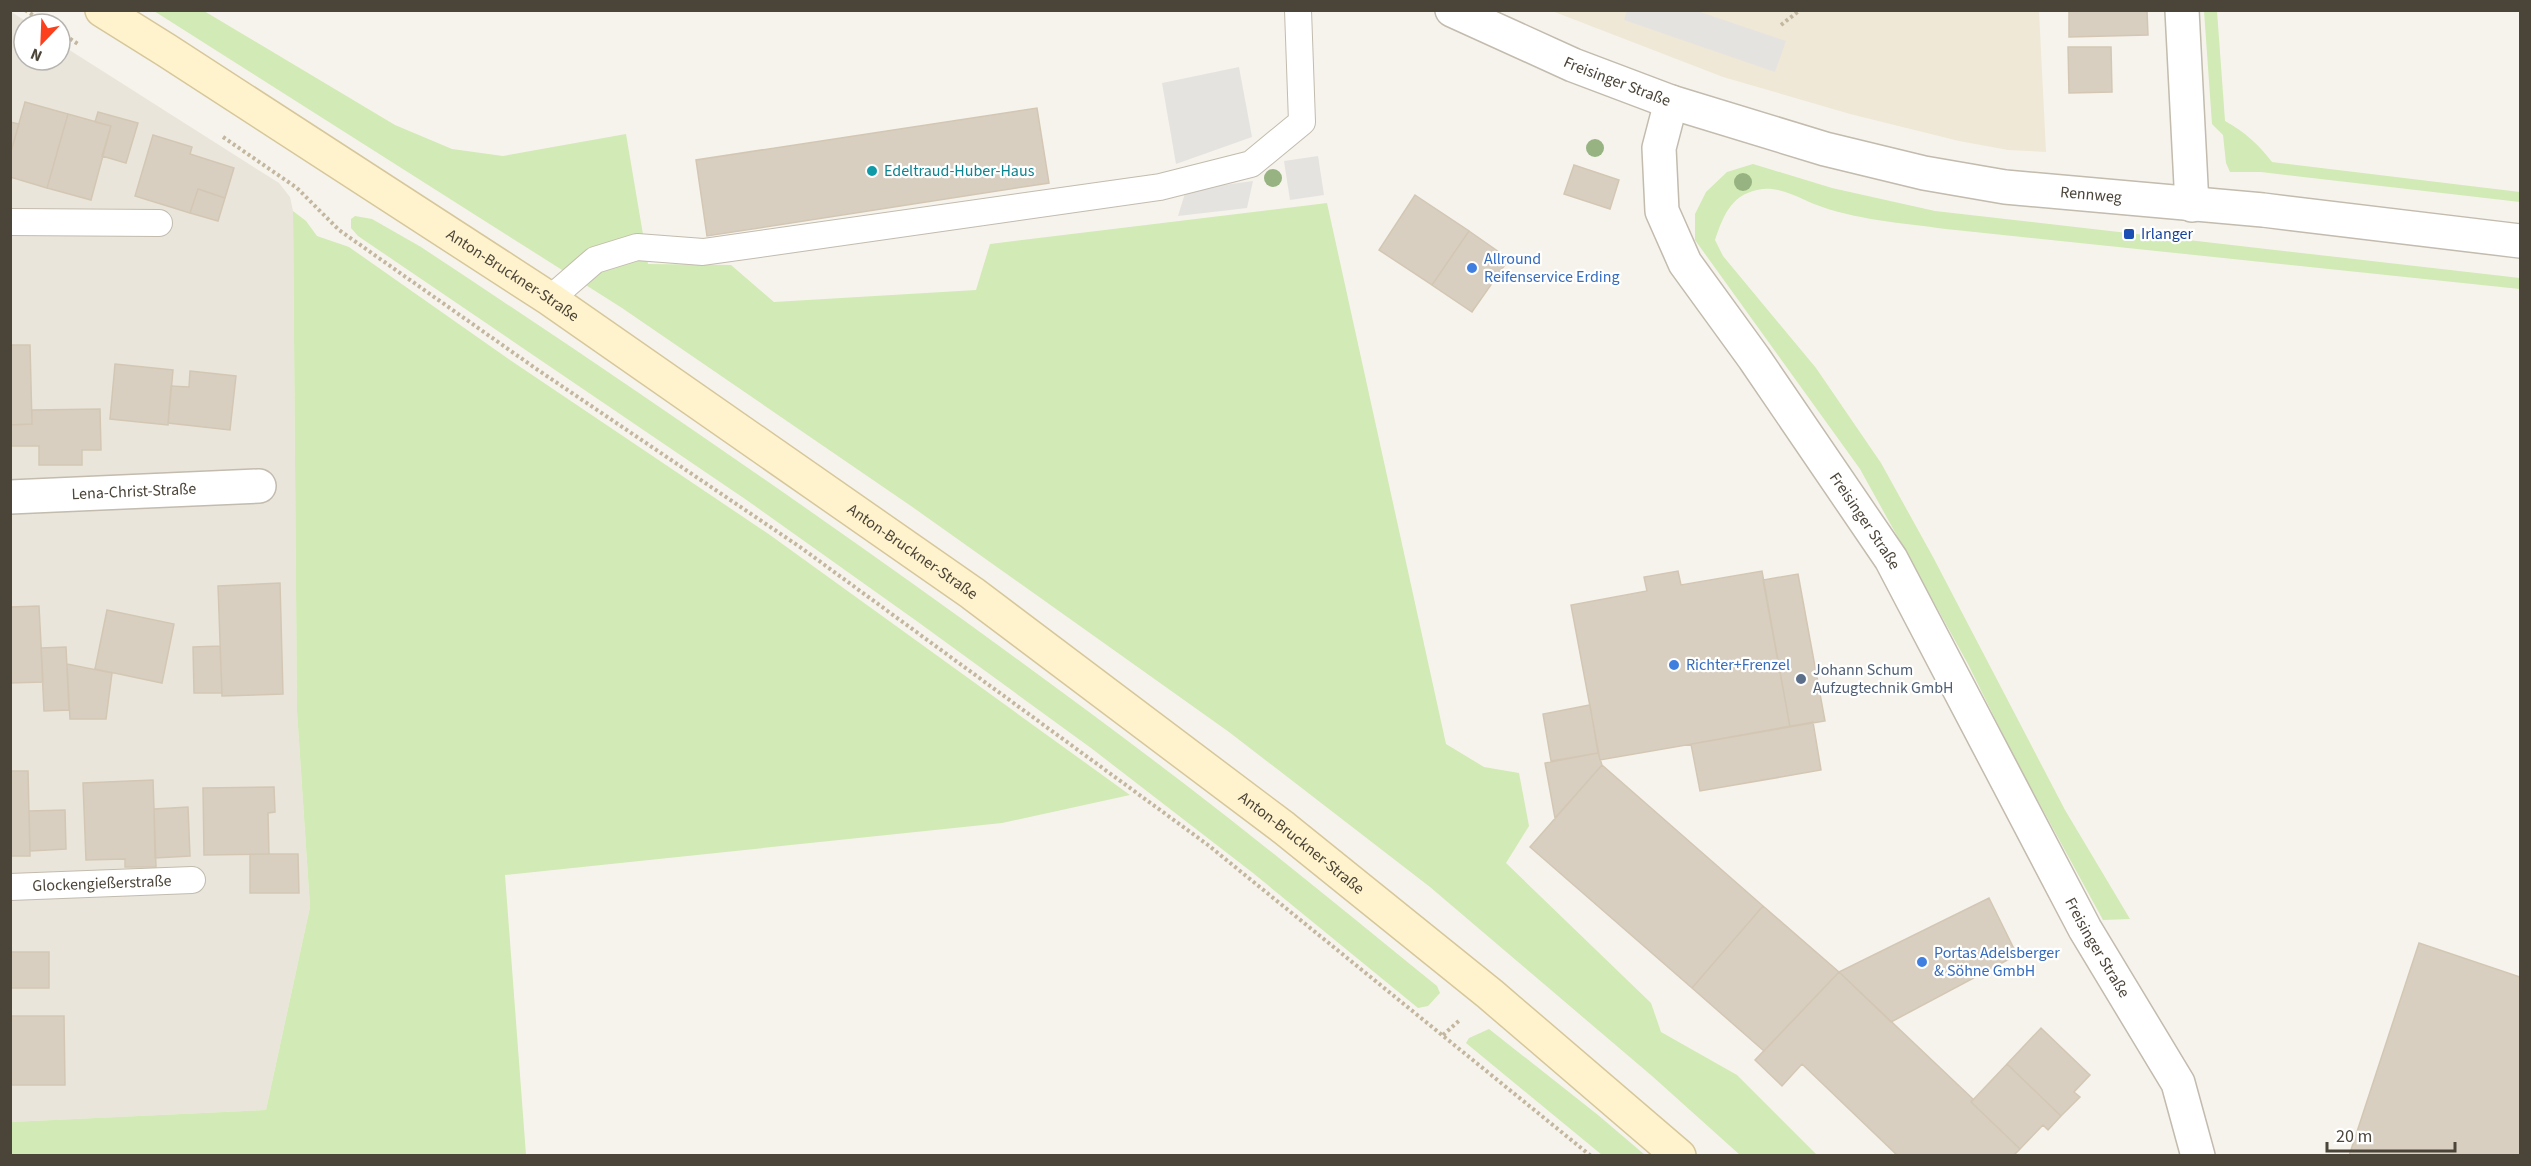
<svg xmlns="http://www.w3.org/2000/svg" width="2531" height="1166" font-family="'Source Sans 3',sans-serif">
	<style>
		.residential { fill: #eae5da }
		.education { fill: #efe8d6 }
		.green { fill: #d2eab5 }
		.parking { fill: #e5e3e0 }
		.building { fill: #d8cfc1; stroke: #d3c7b4; stroke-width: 1.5 }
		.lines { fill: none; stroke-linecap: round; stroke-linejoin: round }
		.lane-casing { stroke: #c2bbae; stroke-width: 28 }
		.street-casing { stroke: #c2bbae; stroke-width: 36 }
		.secondary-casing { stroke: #d6c79b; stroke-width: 36 }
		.path { stroke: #c4b79f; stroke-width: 4; stroke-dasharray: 3 3; stroke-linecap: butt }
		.lane { stroke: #fff; stroke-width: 26 }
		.street { stroke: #fff; stroke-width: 33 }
		.secondary { stroke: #fff3cd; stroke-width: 33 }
		.tree { fill: #97b381 }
		.culture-dot { fill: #0f9aa8; stroke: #fff; stroke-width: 2 }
		.transit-dot { fill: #1a4fb4; stroke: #fff; stroke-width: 2 }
		.shop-dot { fill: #3f7fe0; stroke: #fff; stroke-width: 2 }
		.service-dot { fill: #5c6f8a; stroke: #fff; stroke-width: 2 }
		.labels { text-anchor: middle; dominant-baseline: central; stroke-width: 4.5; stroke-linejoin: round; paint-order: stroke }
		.street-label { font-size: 16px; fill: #4b4439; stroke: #fff }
		.culture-label { font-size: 16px; fill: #0d838f; stroke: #fff; text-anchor: start }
		.transit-label { font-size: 16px; fill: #164399; stroke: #fff; text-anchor: start }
		.shop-label { font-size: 16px; fill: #366cbe; stroke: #fff; text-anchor: start }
		.service-label { font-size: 16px; fill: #4e5e75; stroke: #fff; text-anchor: start }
	</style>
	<rect width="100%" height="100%" fill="#f6f3ec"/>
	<path class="residential" d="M10 11 30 24H24V60H60V44L279 183 290 197 293 211 297 711 310 907 266 1110 11 1122Z"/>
	<path class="education" d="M1552 11H2039L2046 152 2008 150 1959 141 1850 114 1723 77Z"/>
	<path class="green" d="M154 11H204L395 125 452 149 503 156 626 134 648 264 731 265 774 302 976 290 990 244 1327 203 1446 744 1484 767 1519 773 1529 826 1506 863 1651 1003 1661 1032 1737 1075 1817 1155H1740L1652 1076 1430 887 1229 732 911 506 622 308Z
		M2204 11H2217L2225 121C2245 132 2258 144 2272 162L2520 192V202L2261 172H2230L2226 163 2223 135 2212 124Z
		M1753 164 1832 188 1935 211 2520 278V289L1946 229C1903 223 1855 220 1814 204 1797 197 1777 185 1757 190 1730 196 1723 217 1715 240L1723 256 1816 368 1881 463 1933 557 2065 810 2130 919 2103 920 2015 759 1968 664 1860 469 1695 240V214L1706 192 1727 172Z
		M293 211 306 221 317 236 349 247 510 360 770 535 1130 795 1002 823 505 875 526 1155H11V1122L266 1110 310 907 297 711Z
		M355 216 372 219 421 247C681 419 938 596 1186 785 1271 850 1354 919 1437 986L1440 993 1428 1006 1418 1008 1253 873 1091 748 918 622 748 501 358 236 351 228V219Z
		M1489 1029 1598 1115 1645 1155H1602L1466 1043 1469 1038Z"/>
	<path class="parking" d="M1627 11H1697L1786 41 1775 72 1624 20Z
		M1239 67 1252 137 1176 164 1162 83Z
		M1318 156 1324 195 1290 200 1284 161Z
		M1253 181 1247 208 1178 216 1186 190Z"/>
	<path class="building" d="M2069 10H2147L2148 35 2069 37Z
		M2068 47H2111L2112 92 2069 93Z
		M25 102 68 114 47 188 10 177V155Z
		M1037 108 1049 183 707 236 696 160Z
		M98 112 138 123 126 163 102 156 111 126 95 122Z
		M68 114 111 126 91 200 47 188Z
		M10 122 19 124 10 155Z
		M153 135 192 147 190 154 234 168 225 198 198 189 190 213 135 196Z
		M1574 165 1619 180 1610 209 1564 194Z
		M198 189 225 198 218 221 190 213Z
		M1415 195 1469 231 1432 285 1379 250Z
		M1469 231 1509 259 1472 312 1432 285Z
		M10 345H30L32 424 10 425Z
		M115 364 173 370 168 425 110 419Z
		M190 371 236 376 230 430 168 423 171 386 189 387Z
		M100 409 101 450H82V465H39V446H10V425L32 424V410Z
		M1678 571 1681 585 1762 571 1790 727 1600 760 1571 605 1647 591 1644 577Z
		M1798 574 1825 721 1790 727 1763 580Z
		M280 583 283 694 222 696 218 586Z
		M39 606 43 682 10 683V607Z
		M107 610 174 624 162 683 95 669Z
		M220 646 222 693H194L193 647Z
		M66 647 69 710 44 711 41 648Z
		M67 664 112 673 106 719H70Z
		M1590 705 1598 753 1551 761 1543 714Z
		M1813 722 1821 770 1700 791 1691 744Z
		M1598 753 1602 765 1555 818 1545 763Z
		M1602 765 1763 906 1692 988 1530 847Z
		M10 771H28L30 856H10Z
		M153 780 156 867H125V859L86 860 83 783Z
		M274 787 275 812 268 813 269 854 204 855 203 788Z
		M188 807 190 856 155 858 154 809Z
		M65 810 66 849 30 851 29 811Z
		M250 854H298L299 893H250Z
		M1989 898 2017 955 1891 1022 1839 972Z
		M1763 906 1839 972 1764 1051 1692 988Z
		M2419 943 2520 977V1156H2349Z
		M10 952H49V988H10Z
		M1839 972 1973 1099 1971 1102 2020 1149 2013 1156H1898L1802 1064 1782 1086 1755 1060Z
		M10 1016H64L65 1085H10Z
		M2041 1028 2090 1075 2074 1092 2080 1097 2061 1116 2007 1064Z
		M2007 1064 2061 1116 2048 1130 2043 1125 2020 1149 1971 1102Z"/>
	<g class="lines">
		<defs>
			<g id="lane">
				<path d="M10 222 159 223"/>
				<path d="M550 299 595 260 637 247 703 252 1160 187 1251 164 1302 122 1298 10"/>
				<path id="s1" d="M10 887 192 880"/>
			</g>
			<g id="street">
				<path id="s2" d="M1452 10 1573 65 1671 102 1825 149 1924 173 2005 187 2263 210 2520 241"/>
				<path d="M2182 10 2192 205"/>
				<path id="s3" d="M1671 102 1659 148 1662 211 1685 263 1754 358 1891 559 2085 929 2178 1083 2198 1156"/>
				<path id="s4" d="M10 497 259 486"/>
			</g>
			<g id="secondary">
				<path id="s5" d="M102 10 166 50 550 299 972 593 1284 828 1490 994 1679 1156"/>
			</g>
		</defs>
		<use href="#lane" class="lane-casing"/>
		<use href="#street" class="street-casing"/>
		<use href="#secondary" class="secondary-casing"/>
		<path class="path" d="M25 10 47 24
			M1781 25 1800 10
			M60 32 78 44
			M223 137 297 188 339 230 535 368 800 547 1208 845 1591 1156
			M1443 1035 1460 1020"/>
		<use href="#lane" class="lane"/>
		<use href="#street" class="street"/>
		<use href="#secondary" class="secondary"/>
	</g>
	<g class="tree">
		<circle cx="1595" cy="148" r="9"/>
		<circle cx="1273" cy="178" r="9"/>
		<circle cx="1743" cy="182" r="9"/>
	</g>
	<circle class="culture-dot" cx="872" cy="171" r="6"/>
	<rect class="transit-dot" x="2123" y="228" width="12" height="12" rx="3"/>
	<g class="shop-dot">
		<circle cx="1472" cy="268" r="6"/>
		<circle cx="1674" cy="665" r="6"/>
		<circle cx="1922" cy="962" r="6"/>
	</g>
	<circle class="service-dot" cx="1801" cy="679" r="6"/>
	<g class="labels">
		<g class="street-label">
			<text stroke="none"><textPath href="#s2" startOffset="180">Freisinger Straße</textPath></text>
			<text stroke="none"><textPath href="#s2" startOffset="669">Rennweg</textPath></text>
			<text stroke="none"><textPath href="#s5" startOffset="489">Anton-Bruckner-Straße</textPath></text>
			<text stroke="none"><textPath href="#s4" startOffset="124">Lena-Christ-Straße</textPath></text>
			<text stroke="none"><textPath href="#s3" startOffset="482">Freisinger Straße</textPath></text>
			<text stroke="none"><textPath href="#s5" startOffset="975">Anton-Bruckner-Straße</textPath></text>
			<text stroke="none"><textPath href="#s5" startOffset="1461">Anton-Bruckner-Straße</textPath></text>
			<text stroke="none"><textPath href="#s1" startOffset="92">Glockengießerstraße</textPath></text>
			<text stroke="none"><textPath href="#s3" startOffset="968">Freisinger Straße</textPath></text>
		</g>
		<g class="culture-label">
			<text x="884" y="171">Edeltraud-Huber-Haus</text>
		</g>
		<g class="transit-label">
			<text x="2141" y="234">Irlanger</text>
		</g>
		<g class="shop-label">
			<text x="1484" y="259">Allround<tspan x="1484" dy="18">Reifenservice Erding</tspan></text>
			<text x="1686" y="665">Richter+Frenzel</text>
			<text x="1934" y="953">Portas Adelsberger<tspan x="1934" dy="18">&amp; Söhne GmbH</tspan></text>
		</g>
		<g class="service-label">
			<text x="1813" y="670">Johann Schum<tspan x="1813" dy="18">Aufzugtechnik GmbH</tspan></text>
		</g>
	</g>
	<rect width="2531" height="1166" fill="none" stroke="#4b4439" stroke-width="24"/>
	<g transform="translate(42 42) rotate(203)"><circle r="28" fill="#ffffff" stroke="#b7b4b0" stroke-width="1.5"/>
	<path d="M0-4.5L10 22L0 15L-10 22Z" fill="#fc3f1d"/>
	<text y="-9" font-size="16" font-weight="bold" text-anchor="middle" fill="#4b4439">N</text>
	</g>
	<path d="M2327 1142v9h128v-9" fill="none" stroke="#4b4439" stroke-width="3"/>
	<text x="2336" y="1142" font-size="18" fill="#4b4439" stroke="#ffffff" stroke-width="4.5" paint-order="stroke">20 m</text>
</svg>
